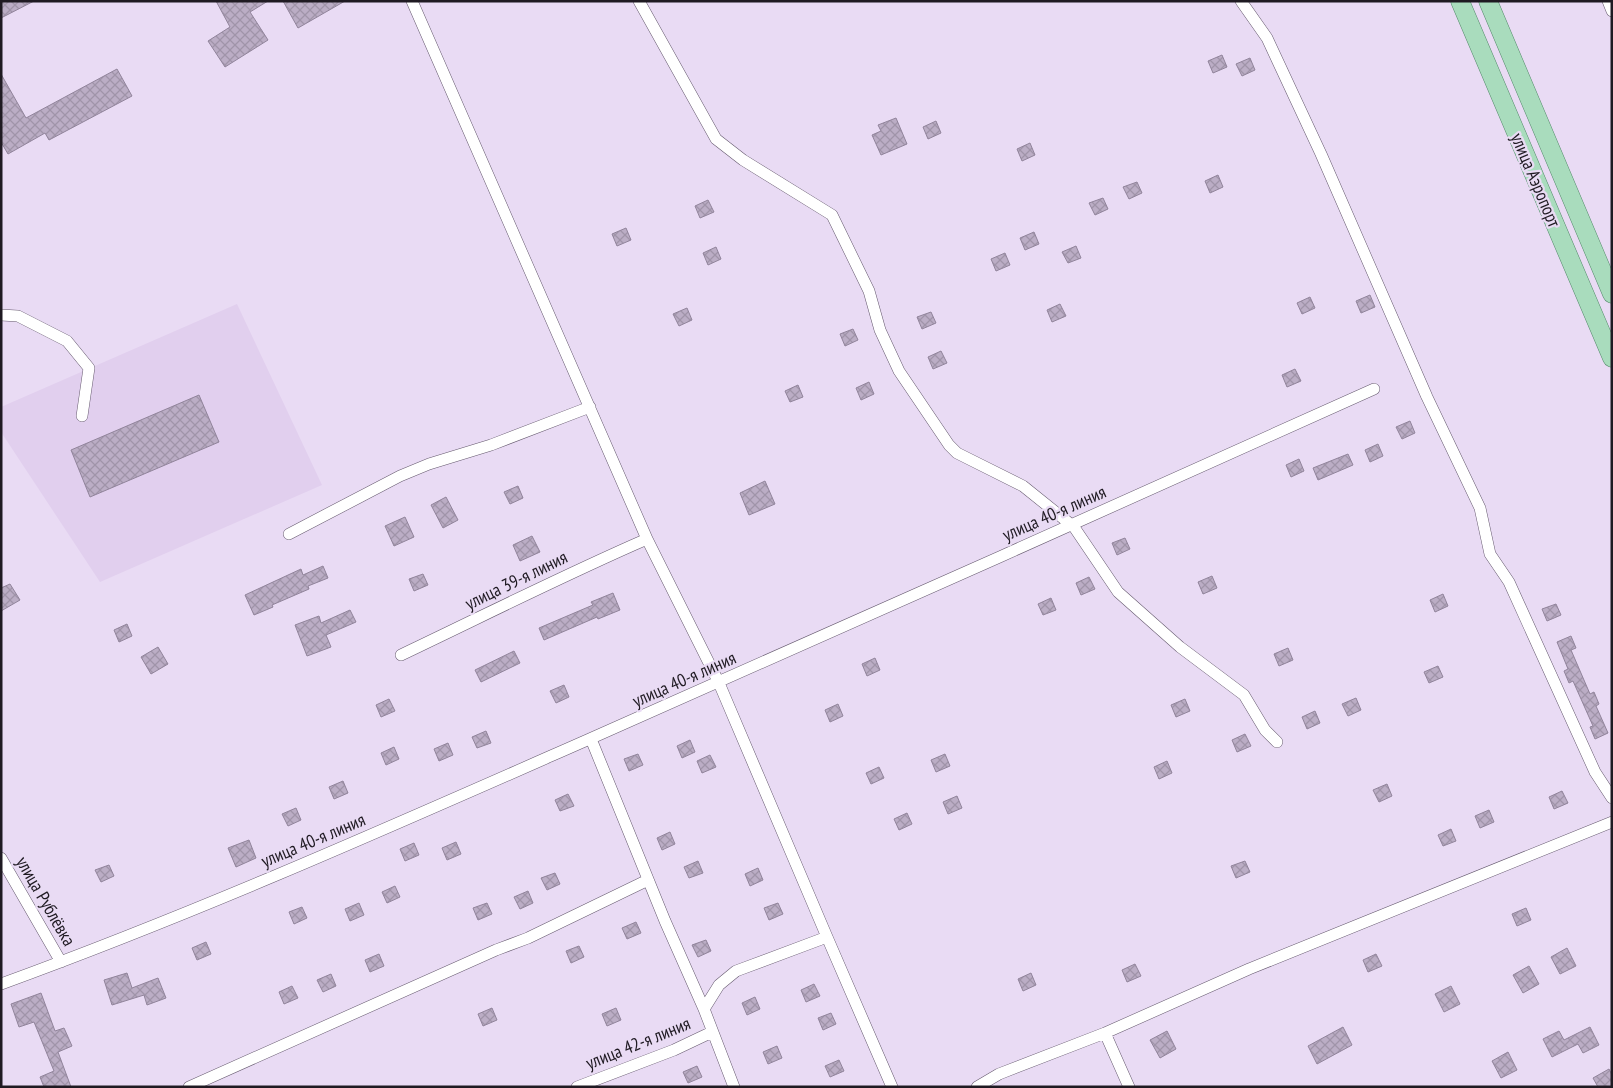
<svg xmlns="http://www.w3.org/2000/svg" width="1613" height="1088" font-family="'PT Sans Narrow',sans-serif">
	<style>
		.built { fill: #e1cfee }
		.building { fill: url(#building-cross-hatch); stroke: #91849b }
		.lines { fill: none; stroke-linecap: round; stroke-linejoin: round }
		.minor-casing { stroke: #65596e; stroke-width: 12 }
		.primary-casing { stroke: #54896a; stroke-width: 19 }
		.minor { stroke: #fff; stroke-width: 11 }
		.primary { stroke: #a9dcbd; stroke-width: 18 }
		.labels { text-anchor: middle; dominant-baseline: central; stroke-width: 4.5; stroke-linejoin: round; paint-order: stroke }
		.street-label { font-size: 18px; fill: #1f1a22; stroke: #e9dbf4 }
	</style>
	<defs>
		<pattern id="building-cross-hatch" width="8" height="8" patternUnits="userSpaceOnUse" patternTransform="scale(1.25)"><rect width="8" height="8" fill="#bbadc5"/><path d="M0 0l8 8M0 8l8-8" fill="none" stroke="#a094a9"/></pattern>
	</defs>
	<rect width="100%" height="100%" fill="#e9dbf4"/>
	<path class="built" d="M237 304 322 485 100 582 1 432V407Z"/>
	<path class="building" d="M1 1H34L1 18Z
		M216 1H268L250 12 268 40 225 67 208 41 230 27Z
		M283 1H345L298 28Z
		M1222 55 1227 67 1213 73 1208 61Z
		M1250 58 1255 70 1242 76 1236 64Z
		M117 69 132 96 49 140 45 133 8 154 1 142V74L26 118Z
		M896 118 907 144 881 155 872 135 881 131 878 125Z
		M936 121 941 133 928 139 923 127Z
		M1030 143 1035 155 1022 161 1017 149Z
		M1218 175 1223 187 1210 193 1205 181Z
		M1137 182 1142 193 1129 199 1123 187Z
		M1103 198 1108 209 1095 215 1089 203Z
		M708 200 714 212 700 218 695 206Z
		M626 228 631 240 617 246 612 234Z
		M1034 232 1039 244 1025 250 1020 238Z
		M1076 246 1081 258 1068 263 1062 252Z
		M716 247 721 259 708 265 703 253Z
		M1005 253 1010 265 996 271 991 259Z
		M1370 295 1375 307 1361 313 1356 301Z
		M1310 297 1315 308 1302 314 1297 303Z
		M1060 304 1066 316 1052 322 1047 310Z
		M687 308 692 320 679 326 673 314Z
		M931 312 936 323 922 329 917 317Z
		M853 329 858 340 845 346 840 334Z
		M941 351 947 363 933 369 928 357Z
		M1295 369 1301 381 1287 387 1282 375Z
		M869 382 874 394 861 400 856 388Z
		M798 385 803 397 790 402 785 391Z
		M199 395 219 442 90 497 71 450Z
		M1410 421 1415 433 1402 439 1396 427Z
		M1378 444 1383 456 1370 462 1365 450Z
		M1348 454 1353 465 1318 480 1313 468Z
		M1299 459 1304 471 1291 477 1286 465Z
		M765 481 775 504 749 515 740 493Z
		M518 486 523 498 510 504 504 492Z
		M446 497 458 520 443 528 431 505Z
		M405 517 414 537 394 546 385 526Z
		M532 536 540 552 520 561 513 545Z
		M1125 538 1130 549 1117 555 1112 543Z
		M323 566 328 578 308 586 309 589 272 605 273 607 254 615 245 595 301 569 303 575Z
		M423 574 428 585 414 591 409 579Z
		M1212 576 1217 588 1203 594 1198 582Z
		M1089 577 1095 589 1081 595 1076 583Z
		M10 584 20 600 1 611V588Z
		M613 593 620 610 598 619 597 617 544 640 539 628 593 605 591 602Z
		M1443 594 1448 606 1435 612 1430 600Z
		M1051 598 1056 610 1043 615 1038 604Z
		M1556 604 1561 615 1547 621 1542 609Z
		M350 610 356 622 326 635 331 647 307 656 295 625 319 616 321 623Z
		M127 624 132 636 119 642 114 630Z
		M1571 636 1576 648 1571 650 1590 694 1594 692 1599 704 1596 706 1608 733 1595 739 1590 727 1593 726 1573 681 1569 683 1564 671 1568 669 1557 642Z
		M158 647 168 664 151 674 141 657Z
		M1288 648 1293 660 1279 666 1274 654Z
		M514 651 520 663 481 682 475 670Z
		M875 658 880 670 867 676 862 664Z
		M1438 666 1443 677 1429 683 1424 672Z
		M564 685 569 697 556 703 550 691Z
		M1356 698 1361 710 1348 716 1342 704Z
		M389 699 395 711 381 717 376 705Z
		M1185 699 1190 711 1176 717 1171 705Z
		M838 704 843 716 830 722 825 710Z
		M1315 711 1320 723 1307 729 1302 717Z
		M486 731 491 743 477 748 472 737Z
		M1245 734 1251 746 1237 752 1232 740Z
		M690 740 695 752 682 758 677 746Z
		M448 743 453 755 439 761 434 749Z
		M394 747 399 759 386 765 381 753Z
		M638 754 643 765 629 771 624 759Z
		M945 754 950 766 936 772 931 760Z
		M710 755 716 767 702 773 697 761Z
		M1167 761 1172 773 1159 779 1154 767Z
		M879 767 884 778 871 784 866 773Z
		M343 781 348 793 334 799 329 787Z
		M1387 784 1392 796 1379 802 1373 790Z
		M1562 791 1568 803 1554 809 1549 797Z
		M568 794 574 806 560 811 555 800Z
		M957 796 962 808 948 814 943 802Z
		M296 808 301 820 288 826 282 814Z
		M1489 810 1494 822 1480 828 1475 816Z
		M907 813 912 824 899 830 894 819Z
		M1451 829 1456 841 1443 846 1438 835Z
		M670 832 675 844 662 850 657 838Z
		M249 840 256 858 236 867 228 848Z
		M456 842 461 854 447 860 442 848Z
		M414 843 419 855 405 861 400 849Z
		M698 861 703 873 689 878 684 867Z
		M1245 861 1250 872 1236 878 1231 866Z
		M109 865 114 876 101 882 95 870Z
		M758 868 763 880 750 886 745 874Z
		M555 873 560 884 547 890 541 878Z
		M395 886 400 897 387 903 382 892Z
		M528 891 533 903 520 909 514 897Z
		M359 903 364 915 350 921 345 909Z
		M487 903 492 914 478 920 473 908Z
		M778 903 783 914 769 920 764 908Z
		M302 907 307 918 294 924 289 912Z
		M1526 908 1531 920 1517 926 1512 914Z
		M636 922 641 933 627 939 622 928Z
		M706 940 711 951 698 957 692 945Z
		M206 942 211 954 197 960 192 948Z
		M579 946 584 957 571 963 566 951Z
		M1567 948 1576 966 1560 974 1551 957Z
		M379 954 384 966 370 972 365 960Z
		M1376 954 1382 966 1368 972 1363 960Z
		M1135 964 1141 976 1127 982 1122 970Z
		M1529 966 1539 984 1523 993 1513 975Z
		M127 973 132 988 158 978 166 998 147 1005 144 995 112 1005 104 980Z
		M1031 973 1036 985 1023 991 1018 979Z
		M331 974 336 986 323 992 317 980Z
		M814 984 820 996 806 1002 801 990Z
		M292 986 298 998 284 1004 279 992Z
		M1451 986 1460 1004 1444 1012 1435 994Z
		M41 993 55 1031 64 1028 72 1046 58 1052 71 1087H44L40 1077 54 1071 34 1022 19 1027 11 1004Z
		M755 997 760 1009 747 1015 742 1003Z
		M492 1008 497 1020 483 1026 478 1014Z
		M616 1008 621 1020 607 1026 602 1014Z
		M831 1013 836 1024 823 1030 818 1018Z
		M1343 1027 1352 1045 1317 1064 1308 1046Z
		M1590 1027 1599 1045 1583 1053 1578 1044 1552 1057 1543 1039 1559 1031 1564 1040Z
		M1167 1031 1176 1049 1160 1058 1150 1040Z
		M777 1046 782 1058 768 1064 763 1052Z
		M1508 1052 1517 1070 1501 1078 1492 1061Z
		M839 1060 844 1071 830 1077 825 1066Z
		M697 1066 702 1077 688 1083 683 1072Z
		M1609 1069 1612 1075V1087H1598L1593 1078Z"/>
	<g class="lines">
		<defs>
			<path id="minor" d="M412 1 647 539 719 683 827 937 892 1087
				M639 1 716 139 743 160 832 215 869 291 880 330 899 371 949 445 957 453 1023 486 1074 527 1118 592 1180 647 1244 695 1265 730 1277 742
				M1241 1 1267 38 1321 154 1427 397 1480 508 1490 554 1509 582 1595 772 1612 798
				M1608 1 1612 11
				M1 315 18 316 67 341 89 368 82 416
				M289 534 400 476 429 464 491 445 590 407
				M401 655C483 616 564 575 647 539
				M591 739 665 921 704 1009 734 1087
				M1 858 61 962
				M1 984C199 912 392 826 585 741 849 625 1111 507 1374 389
				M704 1009 719 985 736 971 827 937
				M1105 1033 1129 1087
				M189 1087 496 950 528 938 648 880
				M577 1087 674 1050 712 1032
				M977 1087 999 1074 1105 1033 1249 969 1612 822"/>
			<path id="primary" d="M1460 1 1612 358
				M1488 1 1612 294"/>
		</defs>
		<use href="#minor" class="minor-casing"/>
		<use href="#primary" class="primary-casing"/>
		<use href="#minor" class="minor"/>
		<use href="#primary" class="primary"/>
	</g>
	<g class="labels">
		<g class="street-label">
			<text transform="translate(1536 180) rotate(67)">улица Аэропорт</text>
			<text transform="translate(1054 513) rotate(-24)">улица 40-я линия</text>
			<text transform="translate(516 580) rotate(-26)">улица 39-я линия</text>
			<text transform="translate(684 679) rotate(-24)">улица 40-я линия</text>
			<text transform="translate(313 840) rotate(-23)">улица 40-я линия</text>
			<text transform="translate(46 901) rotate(60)">улица Рублёвка</text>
			<text transform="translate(638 1043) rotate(-22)">улица 42-я линия</text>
		</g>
	</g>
	<rect width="1613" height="1088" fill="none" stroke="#1f1a22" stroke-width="5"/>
</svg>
